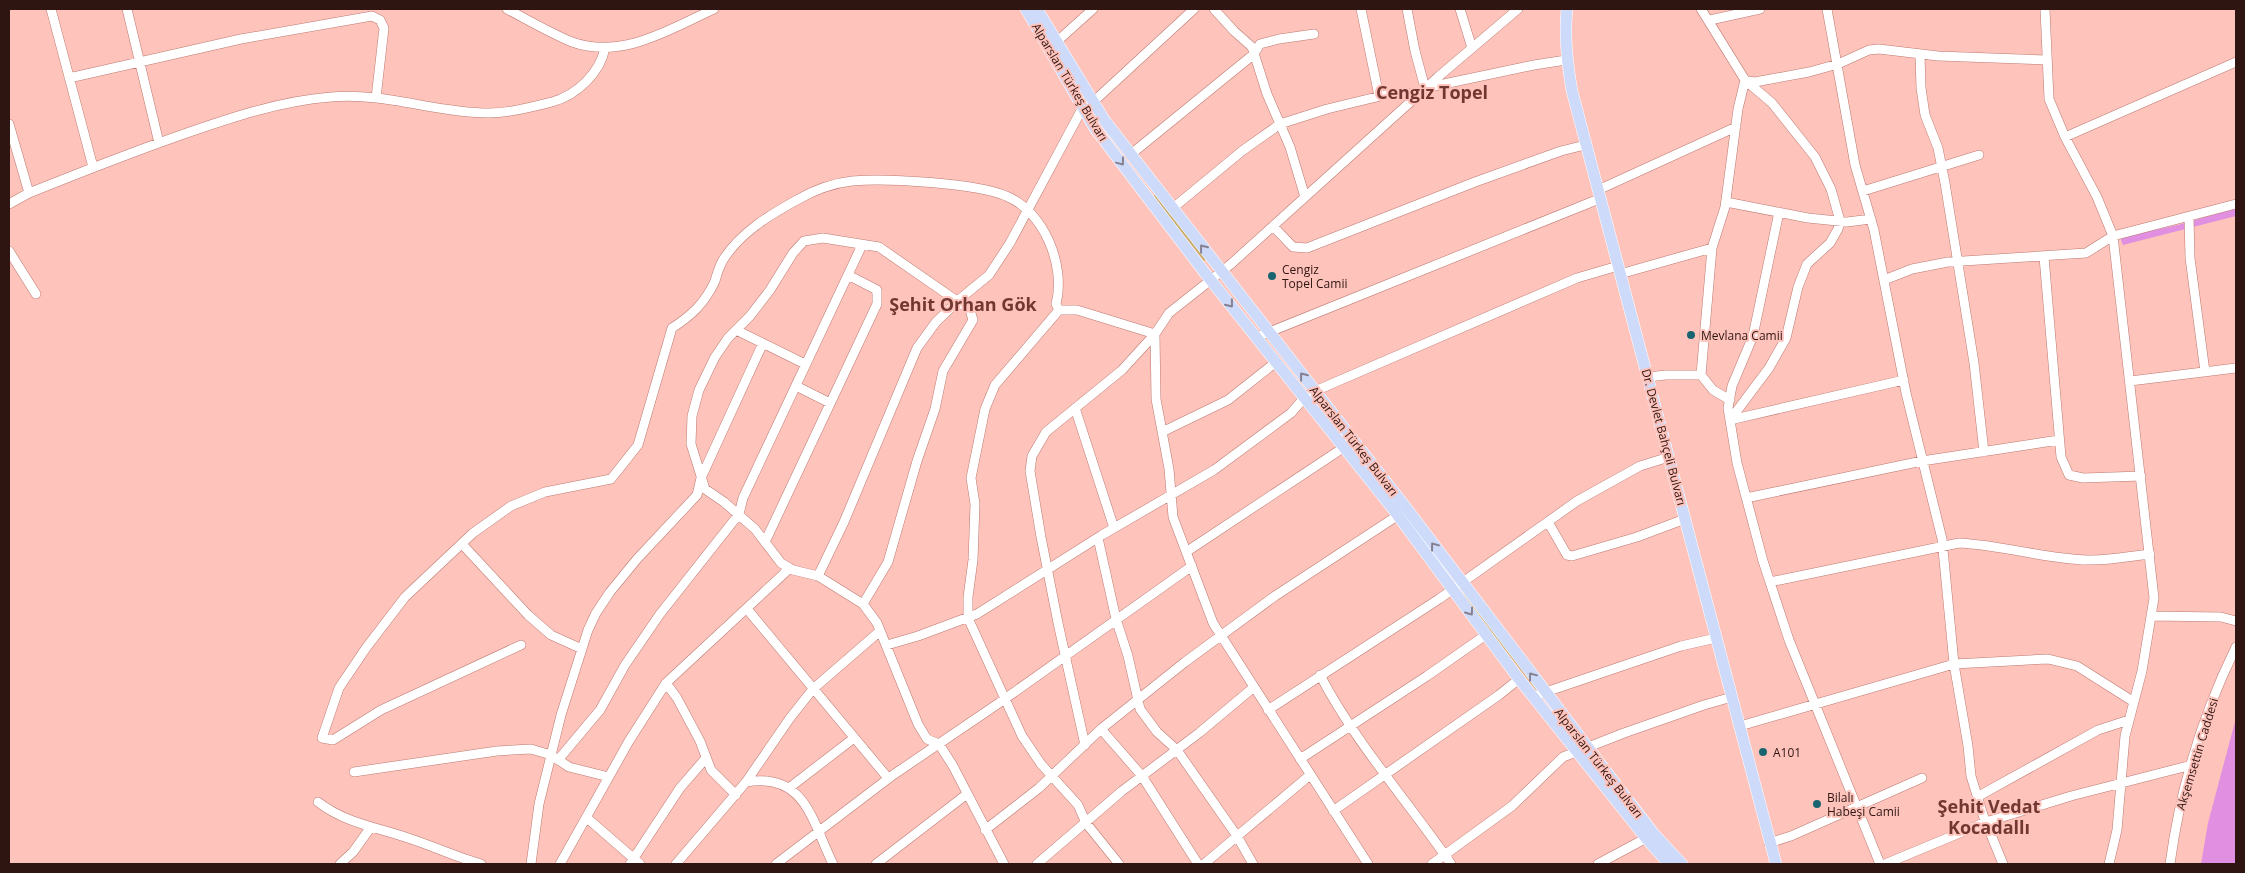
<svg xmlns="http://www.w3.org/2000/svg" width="2245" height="873" font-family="'Open Sans',sans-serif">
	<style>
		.green { fill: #c7ab69 }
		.water { fill: #e18fe0 }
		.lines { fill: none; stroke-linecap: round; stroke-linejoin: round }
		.minor-casing { stroke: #bd7971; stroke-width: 10 }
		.major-casing { stroke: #fff; stroke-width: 12 }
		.minor { stroke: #fff; stroke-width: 9 }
		.major { stroke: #cddaf9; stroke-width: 11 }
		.oneway { stroke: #868191 }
		.poi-dot { fill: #19656f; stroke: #fec3bb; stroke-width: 2 }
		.labels { text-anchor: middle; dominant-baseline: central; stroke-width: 4; stroke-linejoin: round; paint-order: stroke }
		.street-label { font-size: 12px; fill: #2f1512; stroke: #fec3bb }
		.poi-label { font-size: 12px; fill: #2f1512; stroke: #fec3bb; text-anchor: start }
		.district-label { font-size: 18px; font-weight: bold; fill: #733731; stroke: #fec3bb }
	</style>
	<rect width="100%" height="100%" fill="#fec3bb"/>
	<path class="green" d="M1155 195 1206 259 1204 261 1153 196Z
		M1464 594 1537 689 1536 690 1463 595Z"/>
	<path class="water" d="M2236 208V216L2123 245 2120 237 2178 225Z
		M2236 718V864H2201L2208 823Z"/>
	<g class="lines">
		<defs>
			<path id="minor" d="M51 9 93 167
				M127 9 159 143
				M507 9C528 20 550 33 572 42 622 60 670 29 714 9
				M1214 9 1234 31 1252 47 1267 94 1290 147 1305 197
				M1361 9 1379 96
				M1407 9 1415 51 1425 88 1534 65 1566 60
				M1460 9 1472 48
				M1701 9 1745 80 1772 103 1815 157 1831 189 1840 221 1838 229 1830 243 1807 264 1798 287 1786 338 1769 368 1730 420
				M1827 9 1855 165 1874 230 1906 393 1942 539 1954 664 1968 746 1971 776 1983 815 2003 864
				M2045 9 2049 99 2065 137 2097 197 2113 236 2154 598 2142 671 2125 736 2117 830 2109 864
				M1710 20 1760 9
				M1052 46 1093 9
				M1920 54 1921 88 1925 115 1938 148 1945 183 1974 363 1984 452
				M69 78 241 39 372 16 380 20 384 28 376 98
				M1748 81 1755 82 1809 72 1838 64 1869 50 1879 49 1938 56 2046 60
				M1092 103 1194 9
				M9 124 29 193
				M2065 137 2236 62
				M1130 155 1254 54 1260 44 1279 39 1314 34
				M1598 190 1736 127
				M1863 191 1979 155
				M1726 202 1808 218 1847 222 1871 219
				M9 204 29 193C79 173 130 153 181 135 230 118 279 101 331 97 384 92 436 113 489 113 509 113 532 107 552 102 577 95 600 73 605 48
				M1173 208 1242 151 1280 124 1327 109 1389 94 1420 93
				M1779 212 1753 336 1732 386 1728 408 1737 463 1763 561 1789 640 1880 864
				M2189 217 2190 258 2205 372
				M1273 226 1293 247 1307 248 1475 182 1561 151 1585 145
				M9 251 36 294
				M2044 257 2061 457 2069 475 2083 478 2141 476
				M1620 274 1712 248
				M1884 280 1912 269 1948 262 2086 253 2113 236 2236 204
				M1059 310 995 385 985 409 971 478 975 504 973 560 968 597V618L1022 736 1041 764 1078 805 1086 823 1119 864
				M736 330 805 364
				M1257 337 1599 199
				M1701 375 1712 248 1725 207 1738 109 1745 80
				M1648 377 1666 375H1701L1713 390 1730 400
				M2130 381 2236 368
				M796 386 830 403
				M1075 408 1114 528
				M1730 420 1904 380
				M1162 432 1228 400 1276 362
				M1746 498 1922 461 2059 440
				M1548 522 1567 555 1572 556 1637 537 1685 519
				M1098 538 1116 619 1128 656 1140 709 1157 732 1177 750 1237 836 1253 864
				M765 542 877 304V290L848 275
				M462 544 528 615 551 635 582 649
				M1186 552 1349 444
				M818 576 844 522 917 348 936 322 961 298 989 275 1010 243 1083 107
				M1770 582 1959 543C2002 545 2045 559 2088 560 2108 561 2130 556 2150 554
				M863 604 888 562 917 461 935 409 943 371 973 320 970 310 879 247 823 238 804 241 793 253 770 290 750 316 728 338 715 357 699 390 692 416 691 444 705 489 724 502 755 529 781 563 793 570 818 576 863 604 877 623 918 724 927 739 939 744 953 766 1004 864
				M747 609 888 778
				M2151 616 2221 617 2236 621
				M521 645 381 710 333 740 322 738 339 688 366 648 405 597 473 533 511 506 545 492 611 479 638 445 672 328C691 316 705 303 715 281 717 274 719 267 723 260 740 233 768 216 795 201 812 191 833 183 852 181 886 178 976 183 1006 196 1044 211 1066 266 1056 304L1059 310H1077L1155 334 1122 370 1046 432 1032 456 1030 471 1041 537 1058 623 1085 745
				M887 645 918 636 977 614 1102 535 1214 470 1291 413 1304 398 1315 391 1577 278 1618 266
				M1320 675C1356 744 1408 801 1451 864
				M666 683 677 698 700 741 711 770 736 795
				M1534 696 1681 646 1716 638
				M1268 710 1439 599 1577 501 1640 466 1669 457
				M1740 726 1954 664 2048 659 2077 666 2134 702
				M1101 729 1142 776 1198 864
				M1300 759 1427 676 1487 634
				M558 760 600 710 625 665 660 614 739 514 743 498 862 245
				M354 772 497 751 531 749 551 755 569 767 609 777
				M746 782 790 718 813 689 880 631
				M789 788 854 738
				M1977 797 2098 730 2129 720
				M318 802C345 823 376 827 408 838 433 846 456 857 481 864
				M1333 811 1499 695 1519 679
				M587 818 640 864
				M985 830 1039 788 1101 729 1185 662 1275 596 1403 512
				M1769 843 1791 836 1922 778
				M340 864 353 852 371 827
				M531 864 539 804 561 715 588 630 596 613 610 592 637 559 697 495 701 478 763 343
				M560 864 629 741 666 683 790 568
				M630 864 680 788 706 758
				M676 864 746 782C806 772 812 822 833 864
				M776 864 893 775 999 703 1192 566
				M876 864 967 794
				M1037 864 1122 791 1199 733 1254 687
				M1204 864 1310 775
				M1368 864 1213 623 1173 517 1169 469 1156 399 1155 334 1169 313 1231 264 1438 77 1518 9
				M1432 864 1512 806 1563 757 1624 733 1704 705 1732 697
				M1598 864 1652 835
				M1885 864 1986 822 2071 796 2192 765
				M2170 864C2180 790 2203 714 2236 647"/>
			<path id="major" d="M1026 9 1094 127 1205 273 1393 509 1519 679 1646 838 1669 864
				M1037 9 1105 121 1407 509 1624 795 1654 834 1682 864
				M1567 9C1564 37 1567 63 1572 91L1776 864"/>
		</defs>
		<use href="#minor" class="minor-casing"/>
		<use href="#major" class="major-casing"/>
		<use href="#minor" class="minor"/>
		<use href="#major" class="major"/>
	</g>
	<defs><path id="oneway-chevron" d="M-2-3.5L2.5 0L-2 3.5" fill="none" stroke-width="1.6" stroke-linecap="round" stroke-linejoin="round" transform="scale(1.25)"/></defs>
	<g class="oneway">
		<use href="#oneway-chevron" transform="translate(1121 162) rotate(53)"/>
		<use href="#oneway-chevron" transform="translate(1203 248) rotate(-128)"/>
		<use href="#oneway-chevron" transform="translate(1230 304) rotate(52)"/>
		<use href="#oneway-chevron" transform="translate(1303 376) rotate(-128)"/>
		<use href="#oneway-chevron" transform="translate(1434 546) rotate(-127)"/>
		<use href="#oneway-chevron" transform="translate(1470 612) rotate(54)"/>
		<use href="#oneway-chevron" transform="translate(1532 676) rotate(-127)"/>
	</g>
	<g class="poi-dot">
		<circle cx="1272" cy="276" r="5"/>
		<circle cx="1691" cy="335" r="5"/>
		<circle cx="1763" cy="752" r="5"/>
		<circle cx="1817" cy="804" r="5"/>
	</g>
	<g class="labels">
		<g class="street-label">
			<text transform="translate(1070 82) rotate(59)">Alparslan Türkeş Bulvarı</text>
			<text transform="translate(1664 437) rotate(75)">Dr. Devlet Bahçeli Bulvarı</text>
			<text transform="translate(1354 441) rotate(52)">Alparslan Türkeş Bulvarı</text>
			<text transform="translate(2197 754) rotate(-73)">Akşemsettin Caddesi</text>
			<text transform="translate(1599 763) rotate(52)">Alparslan Türkeş Bulvarı</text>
		</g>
		<g class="poi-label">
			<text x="1282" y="269">Cengiz<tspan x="1282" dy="14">Topel Camii</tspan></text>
			<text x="1701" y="335">Mevlana Camii</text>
			<text x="1773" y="752">A101</text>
			<text x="1827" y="797">Bilalı<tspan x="1827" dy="14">Habeşi Camii</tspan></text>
		</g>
		<g class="district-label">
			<text x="1432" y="92">Cengiz Topel</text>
			<text x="963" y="304">Şehit Orhan Gök</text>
			<text x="1989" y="806">Şehit Vedat<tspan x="1989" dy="21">Kocadallı</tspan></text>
		</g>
	</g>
	<rect width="2245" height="873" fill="none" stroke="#2f1512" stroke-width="20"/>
</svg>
